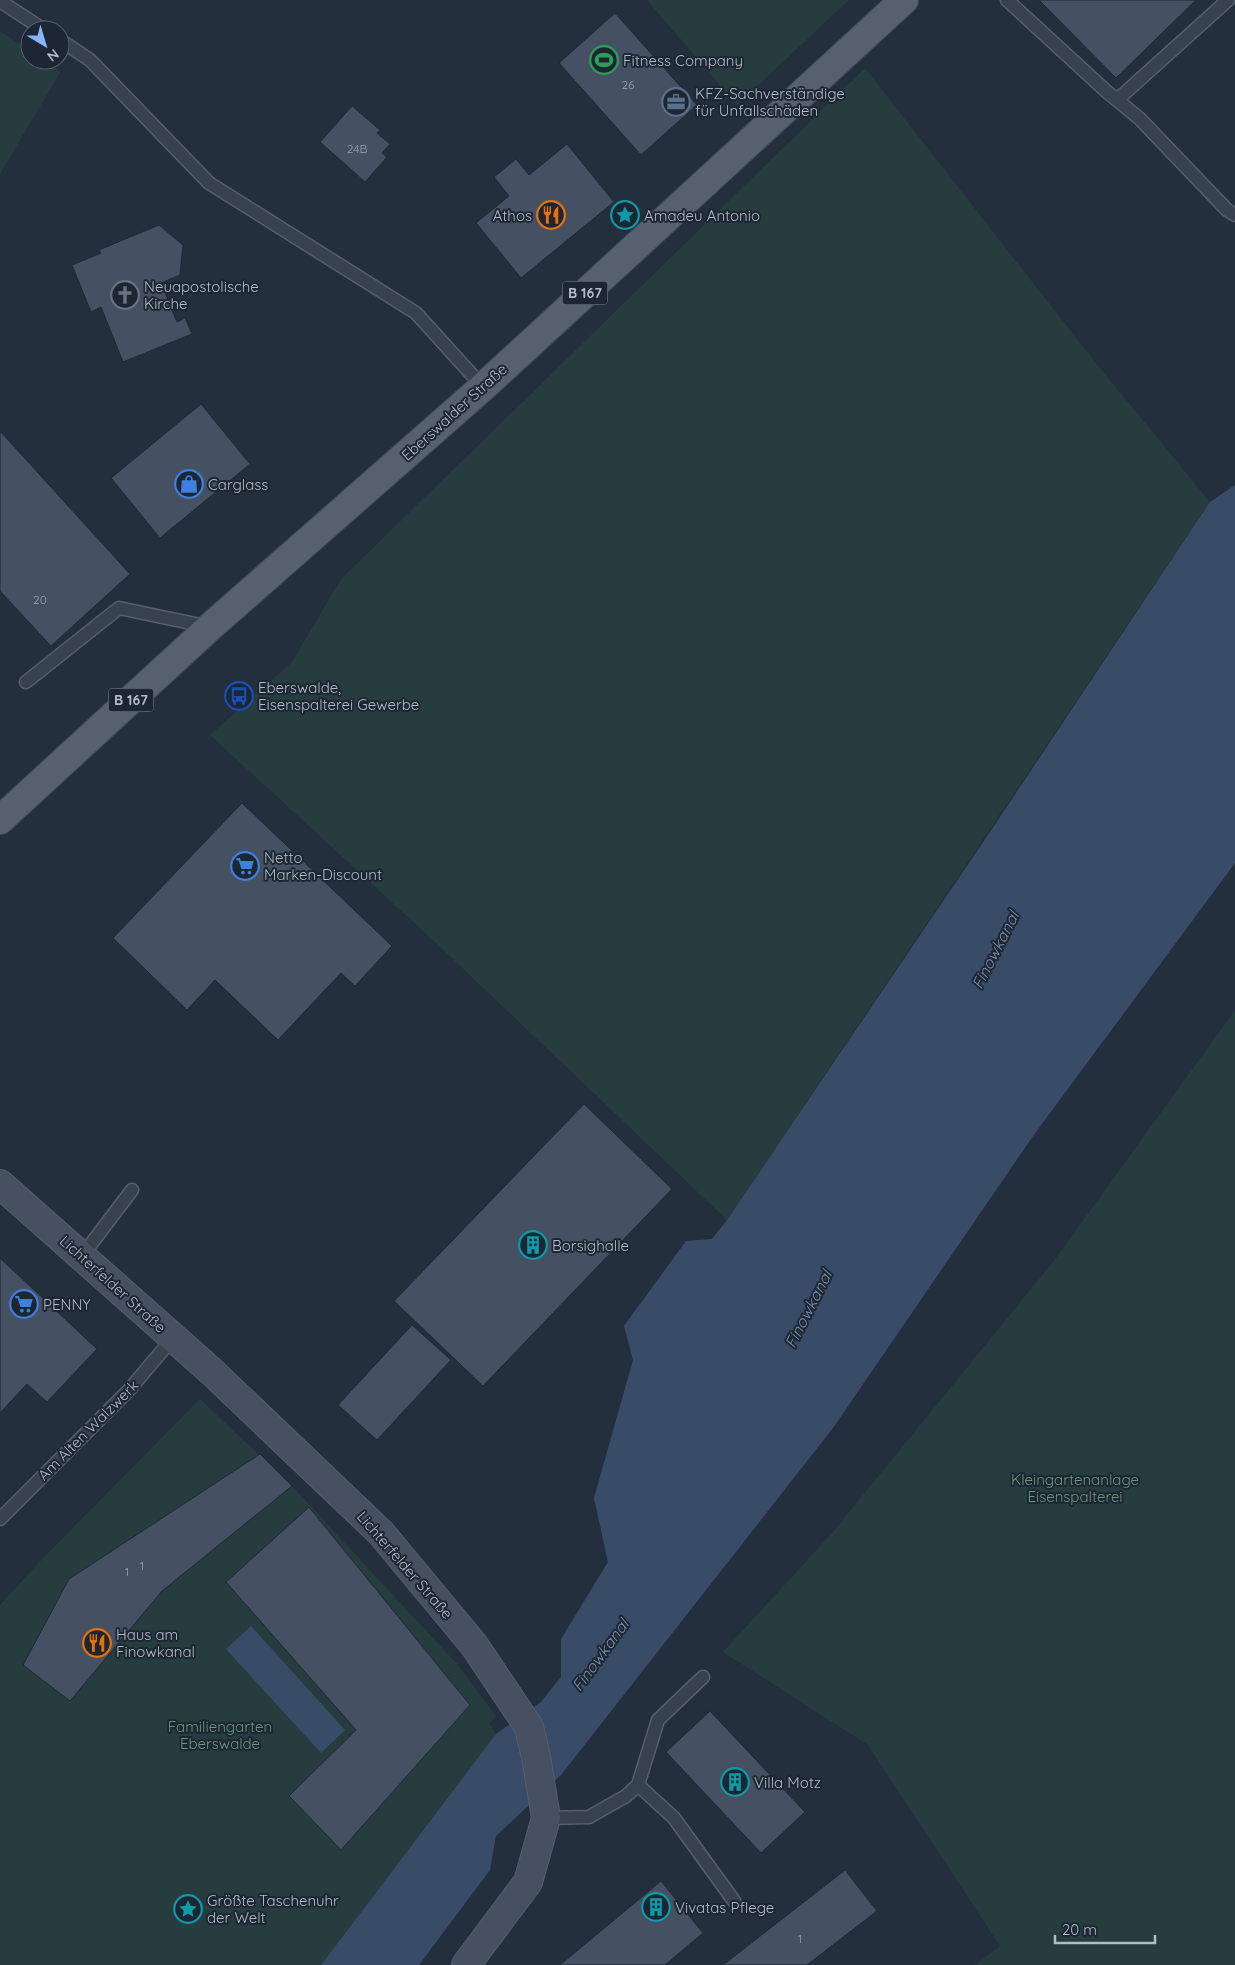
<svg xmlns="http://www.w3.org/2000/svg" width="1235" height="1965" font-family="Quicksand,sans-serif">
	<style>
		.green { fill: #263c3f }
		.water { fill: #394c67 }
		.building { fill: #455162; stroke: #1f2835 }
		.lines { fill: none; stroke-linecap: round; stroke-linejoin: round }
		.service-casing { stroke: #565f6c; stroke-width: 15 }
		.secondary-casing { stroke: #565f6c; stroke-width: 30 }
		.primary-casing { stroke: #414a57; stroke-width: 30 }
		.service { stroke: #38414e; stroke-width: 12 }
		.secondary { stroke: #465061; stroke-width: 28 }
		.primary { stroke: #56606e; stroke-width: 28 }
		.labels { text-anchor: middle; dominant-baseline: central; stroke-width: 4; stroke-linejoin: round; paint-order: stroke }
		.number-label { font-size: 12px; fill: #98a1af }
		.shield { fill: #1d2633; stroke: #878f9c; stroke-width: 1 }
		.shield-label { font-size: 14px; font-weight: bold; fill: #b4bcc9 }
		.poi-label { font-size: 15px; fill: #b4bcc9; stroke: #1d2633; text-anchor: start }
		.street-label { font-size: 15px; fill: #b4bcc9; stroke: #1d2633 }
		.park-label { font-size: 15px; fill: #6b9a76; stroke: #1d2633 }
		.water-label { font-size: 16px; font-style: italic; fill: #7c92b1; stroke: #1d2633 }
	</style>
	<rect width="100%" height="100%" fill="#242f3e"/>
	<path class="green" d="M647 0H849L737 105Z
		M0 31 30 51V60H44L61 71 0 174Z
		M865 68 1091 357 1210 502 727 1220 435 942 210 735 292 662 341 579Z
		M1235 1010V1965H975L1000 1946 868 1745 723 1652 832 1533 1053 1262Z
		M200 1399 292 1486 458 1665 496 1716 489 1723 496 1734 321 1965H0V1605L45 1556Z"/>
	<path class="water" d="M1235 485V863L1033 1136 833 1428 561 1775 496 1836 490 1870 419 1965H321L496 1734 541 1702 561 1677V1639L608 1562 594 1498 633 1360 624 1326 686 1241 712 1239 727 1220 996 823 1210 502Z
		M251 1626 345 1730 321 1753 226 1649Z"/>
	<path class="building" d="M1039 0H1196L1116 78Z
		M615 13 697 105 641 155 559 63Z
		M352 106 380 130 377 133 390 144 382 153 387 157 365 182 320 142Z
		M567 144 614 202 521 278 476 223 509 196 494 177 516 159 529 175Z
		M159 225 183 245 180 275 161 283 177 322 185 318 192 334 123 362 101 307 91 312 72 265 101 253 99 250Z
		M201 404 250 464 160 538 111 478Z
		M0 431 130 574 51 646 0 591Z
		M242 803 392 946 355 986 341 973 278 1040 215 980 187 1010 113 938Z
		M584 1104 672 1189 483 1386 394 1301Z
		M0 1258 97 1349 47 1402 27 1384 0 1413Z
		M412 1325 451 1360 377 1440 338 1405Z
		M260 1454 292 1486 162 1591 70 1701 23 1665 69 1579Z
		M309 1507 470 1705 341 1850 289 1796 356 1730 226 1582Z
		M710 1711 805 1812 761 1853 666 1752Z
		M845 1870 877 1911 807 1965H723Z
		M661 1881 703 1933 665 1965H560Z"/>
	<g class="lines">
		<defs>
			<path id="service" d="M1007 0 1106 91 1140 119 1227 210 1235 215
				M0 1 44 30
				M60 40 90 60 209 183 416 313 483 387
				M1117 100 1228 0
				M26 682 119 608 210 627
				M82 1256 132 1190
				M0 1519 129 1390 173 1338
				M638 1785 674 1818 734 1901
				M546 1818 589 1817 626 1796 638 1785 658 1720 703 1677"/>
			<path id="secondary" d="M0 1184 211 1371 381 1533 474 1645 529 1727 536 1757 546 1818 528 1882 466 1965"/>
			<path id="primary" d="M0 820 210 627 483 387 904 0"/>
		</defs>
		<use href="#service" class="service-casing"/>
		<use href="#secondary" class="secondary-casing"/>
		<use href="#primary" class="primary-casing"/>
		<use href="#service" class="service"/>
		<use href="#secondary" class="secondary"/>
		<use href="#primary" class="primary"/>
	</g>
	<defs>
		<symbol id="stadium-ring" viewBox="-11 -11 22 22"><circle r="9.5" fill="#1d2633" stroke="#2e9e5b" stroke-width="1.5"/><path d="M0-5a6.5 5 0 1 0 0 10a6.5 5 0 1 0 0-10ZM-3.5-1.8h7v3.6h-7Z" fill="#2e9e5b"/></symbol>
		<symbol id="office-ring" viewBox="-11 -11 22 22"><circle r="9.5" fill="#1d2633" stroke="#5c6f8a" stroke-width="1.5"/><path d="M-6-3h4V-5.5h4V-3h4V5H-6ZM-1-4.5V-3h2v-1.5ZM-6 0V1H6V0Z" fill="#5c6f8a"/></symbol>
		<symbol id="restaurant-ring" viewBox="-11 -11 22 22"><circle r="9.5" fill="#1d2633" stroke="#e8710a" stroke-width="1.5"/><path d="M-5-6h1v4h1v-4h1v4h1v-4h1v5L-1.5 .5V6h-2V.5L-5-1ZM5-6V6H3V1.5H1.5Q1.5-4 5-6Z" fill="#e8710a"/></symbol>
		<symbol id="sight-ring" viewBox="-11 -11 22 22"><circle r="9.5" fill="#1d2633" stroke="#0f9aa8" stroke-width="1.5"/><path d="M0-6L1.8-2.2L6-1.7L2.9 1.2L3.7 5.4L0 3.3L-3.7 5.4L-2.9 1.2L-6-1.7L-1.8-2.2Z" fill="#0f9aa8"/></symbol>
		<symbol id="church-ring" viewBox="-11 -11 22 22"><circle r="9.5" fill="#1d2633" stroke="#6b7280" stroke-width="1.5"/><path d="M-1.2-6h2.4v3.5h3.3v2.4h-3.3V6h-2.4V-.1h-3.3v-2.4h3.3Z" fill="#6b7280"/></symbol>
		<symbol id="shop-ring" viewBox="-11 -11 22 22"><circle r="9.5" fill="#1d2633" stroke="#3f7fe0" stroke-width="1.5"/><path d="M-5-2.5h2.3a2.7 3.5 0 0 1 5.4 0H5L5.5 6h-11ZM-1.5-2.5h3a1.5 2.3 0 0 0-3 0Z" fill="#3f7fe0"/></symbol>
		<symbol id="bus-ring" viewBox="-11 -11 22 22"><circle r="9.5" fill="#1d2633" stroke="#1a4fb4" stroke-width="1.5"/><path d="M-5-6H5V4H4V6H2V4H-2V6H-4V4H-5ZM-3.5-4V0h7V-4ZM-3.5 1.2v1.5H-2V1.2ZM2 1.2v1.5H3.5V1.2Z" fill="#1a4fb4"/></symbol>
		<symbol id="supermarket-ring" viewBox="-11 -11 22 22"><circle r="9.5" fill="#1d2633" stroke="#3f7fe0" stroke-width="1.5"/><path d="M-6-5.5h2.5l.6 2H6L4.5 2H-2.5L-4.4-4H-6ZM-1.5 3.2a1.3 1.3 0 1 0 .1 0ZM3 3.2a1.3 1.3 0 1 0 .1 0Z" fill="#3f7fe0"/></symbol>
		<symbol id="building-ring" viewBox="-11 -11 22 22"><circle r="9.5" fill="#1d2633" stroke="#0f9aa8" stroke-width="1.5"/><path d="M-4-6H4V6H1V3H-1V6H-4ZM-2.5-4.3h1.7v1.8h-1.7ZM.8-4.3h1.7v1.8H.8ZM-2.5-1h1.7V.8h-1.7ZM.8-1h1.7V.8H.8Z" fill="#0f9aa8"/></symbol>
	</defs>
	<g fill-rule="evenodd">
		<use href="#stadium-ring" x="588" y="44" width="32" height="32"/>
		<use href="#office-ring" x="660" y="86" width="32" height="32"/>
		<use href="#restaurant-ring" x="535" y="199" width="32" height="32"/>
		<use href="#sight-ring" x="609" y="199" width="32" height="32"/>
		<use href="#church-ring" x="109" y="279" width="32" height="32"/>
		<use href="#shop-ring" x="173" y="468" width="32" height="32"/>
		<use href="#bus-ring" x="223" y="680" width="32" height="32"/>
		<use href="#supermarket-ring" x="229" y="850" width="32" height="32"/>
		<use href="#building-ring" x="517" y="1229" width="32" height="32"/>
		<use href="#supermarket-ring" x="8" y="1288" width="32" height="32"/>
		<use href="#restaurant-ring" x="81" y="1627" width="32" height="32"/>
		<use href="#building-ring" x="719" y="1766" width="32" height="32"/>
		<use href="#building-ring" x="640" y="1891" width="32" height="32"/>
		<use href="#sight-ring" x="172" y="1893" width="32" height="32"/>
	</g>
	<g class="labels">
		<g class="number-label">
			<text x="628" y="84">26</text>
			<text x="357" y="148">24B</text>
			<text x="40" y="599">20</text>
			<text x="142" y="1565">1</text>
			<text x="127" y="1571">1</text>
			<text x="800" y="1938">1</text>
		</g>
		<g class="shield">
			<rect x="562.5" y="281.5" width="45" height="23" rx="4"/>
			<rect x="108.5" y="688.5" width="45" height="23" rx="4"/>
		</g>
		<g class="shield-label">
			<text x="585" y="293">B 167</text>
			<text x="131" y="700">B 167</text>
		</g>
		<g class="poi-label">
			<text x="623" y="60">Fitness Company</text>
			<text x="695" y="93">KFZ-Sachverständige<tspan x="695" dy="17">für Unfallschäden</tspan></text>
			<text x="532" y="215" text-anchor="end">Athos</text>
			<text x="644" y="215">Amadeu Antonio</text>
			<text x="144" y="286">Neuapostolische<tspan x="144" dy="17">Kirche</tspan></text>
			<text x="208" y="484">Carglass</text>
			<text x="258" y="687">Eberswalde,<tspan x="258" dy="17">Eisenspalterei Gewerbe</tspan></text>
			<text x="264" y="857">Netto<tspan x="264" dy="17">Marken-Discount</tspan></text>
			<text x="552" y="1245">Borsighalle</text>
			<text x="43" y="1304">PENNY</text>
			<text x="116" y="1634">Haus am<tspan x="116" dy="17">Finowkanal</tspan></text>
			<text x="754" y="1782">Villa Motz</text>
			<text x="207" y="1900">Größte Taschenuhr<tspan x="207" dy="17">der Welt</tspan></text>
			<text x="675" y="1907">Vivatas Pflege</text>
		</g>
		<g class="street-label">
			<text transform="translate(454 412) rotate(-42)">Eberswalder Straße</text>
			<text transform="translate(113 1284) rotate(42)">Lichterfelder Straße</text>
			<text transform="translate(88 1430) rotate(-45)">Am Alten Walzwerk</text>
			<text transform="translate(405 1565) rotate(49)">Lichterfelder Straße</text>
		</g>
		<g class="park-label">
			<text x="1075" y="1479">Kleingartenanlage<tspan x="1075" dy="17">Eisenspalterei</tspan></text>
			<text x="220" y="1726">Familiengarten<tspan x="220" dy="17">Eberswalde</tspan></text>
		</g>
		<g class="water-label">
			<text transform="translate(995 950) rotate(-63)">Finowkanal</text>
			<text transform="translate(808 1309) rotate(-63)">Finowkanal</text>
			<text transform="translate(600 1655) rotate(-54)">Finowkanal</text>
		</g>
	</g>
	<g transform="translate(45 45) rotate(142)"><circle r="24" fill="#1d2633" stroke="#59626f"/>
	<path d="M0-4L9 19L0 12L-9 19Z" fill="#8ab4f8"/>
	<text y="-8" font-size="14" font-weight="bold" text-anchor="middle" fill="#b4bcc9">N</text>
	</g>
	<path d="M1055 1935v8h100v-8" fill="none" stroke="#b4bcc9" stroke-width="2.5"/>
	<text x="1062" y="1935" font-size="15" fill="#b4bcc9" stroke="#1d2633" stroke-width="4" paint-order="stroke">20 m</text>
</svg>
